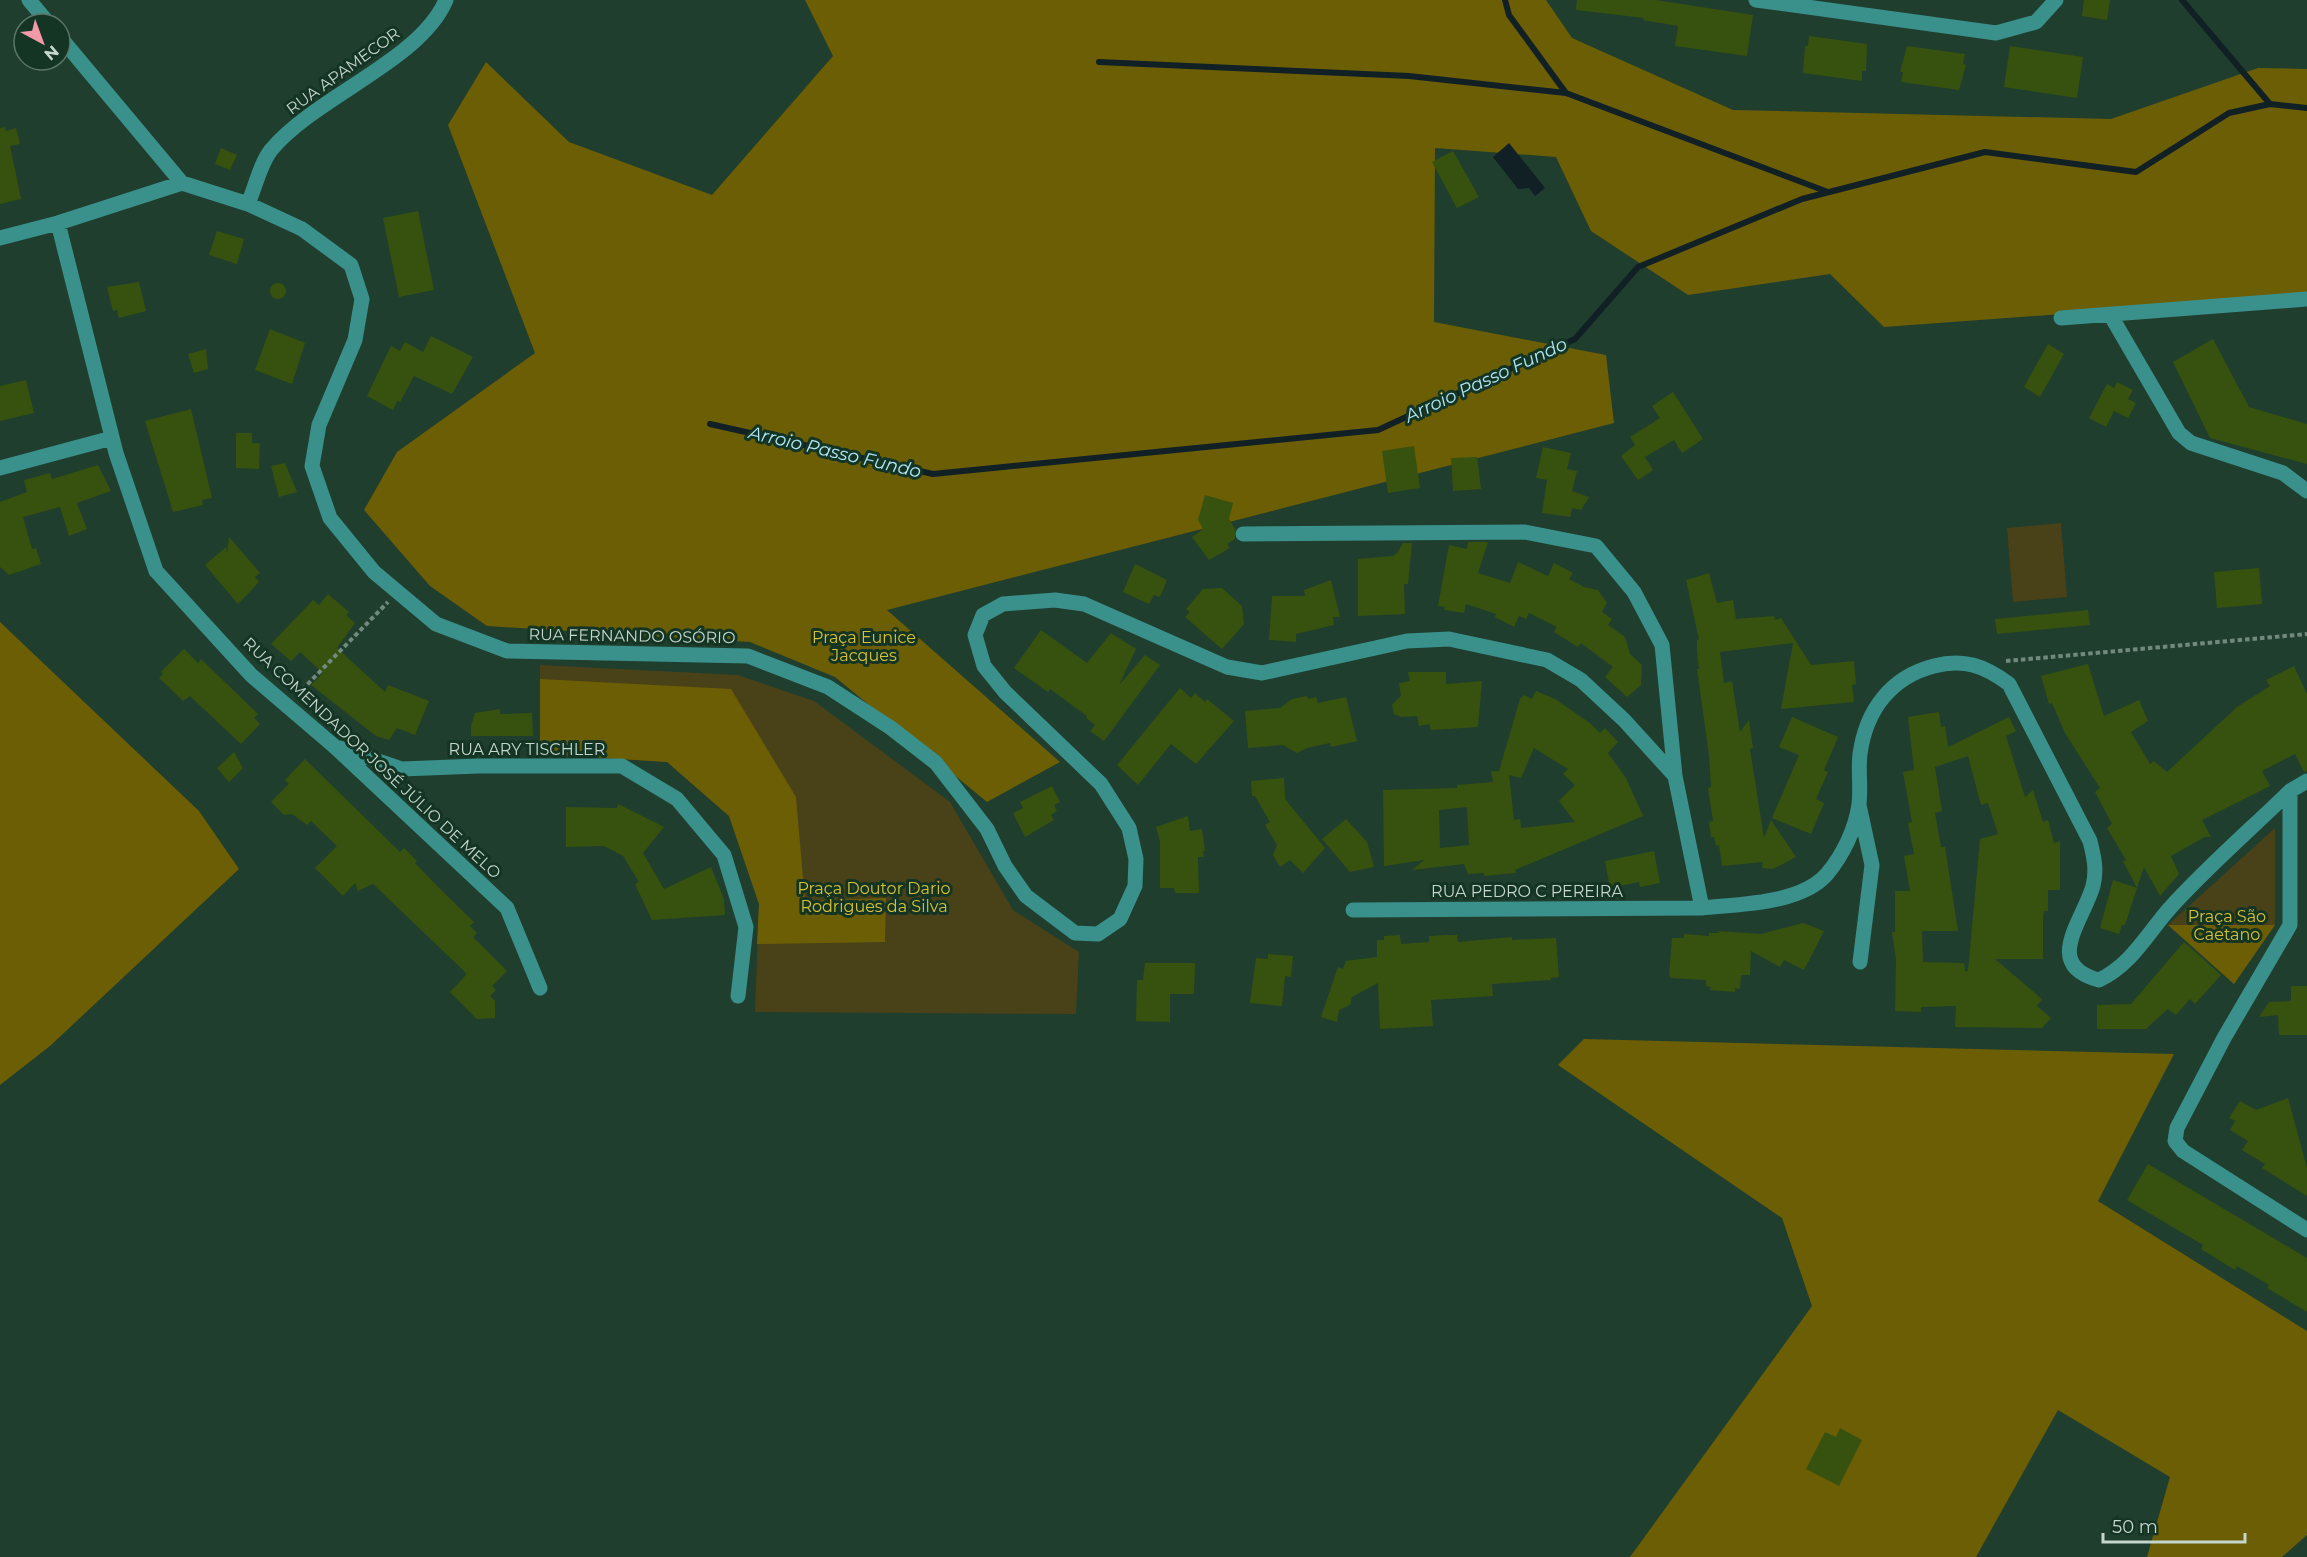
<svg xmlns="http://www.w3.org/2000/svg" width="2307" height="1557" font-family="Montserrat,sans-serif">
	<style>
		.green { fill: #494118 }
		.forest { fill: #6c5e04 }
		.water { fill: #102025 }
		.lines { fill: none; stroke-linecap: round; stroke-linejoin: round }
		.stream { stroke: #102025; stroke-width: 6 }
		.building { fill: #37520e; fill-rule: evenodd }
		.path { stroke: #728a7d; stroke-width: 4; stroke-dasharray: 4.5 3; stroke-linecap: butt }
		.minor { stroke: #3a908b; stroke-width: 15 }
		.labels { text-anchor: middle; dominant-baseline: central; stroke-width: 6; stroke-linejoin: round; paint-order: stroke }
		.street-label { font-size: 16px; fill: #c5d6cc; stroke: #143424 }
		.park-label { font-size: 16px; fill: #d8c134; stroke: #143424 }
		.water-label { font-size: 18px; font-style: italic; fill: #b0e7f9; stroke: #143424 }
	</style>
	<rect width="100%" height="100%" fill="#1f3e2e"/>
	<path class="green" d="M2061 523 2067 597 2013 602 2007 528Z
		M540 665 738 675 814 701 950 802 1013 910 1079 952 1076 1014 755 1012 759 904 729 816 667 762 540 754Z
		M2275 828V925L2234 984 2168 925Z"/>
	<path class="forest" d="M805 0H1546L1572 38 1733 110 2111 119 2258 68 2307 69V296L1884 327 1830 274 1688 295 1591 231 1556 157 1435 148 1434 322 1606 355 1614 423 887 610 1060 762 987 802 835 677 750 642 487 626 430 586 364 510 397 452 535 353 448 125 486 62 569 142 712 195 833 56Z
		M0 622 199 811 239 869 50 1046 0 1085Z
		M540 679 731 689 796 797 805 901 886 898 885 942 757 944 759 904 729 816 667 762 540 754Z
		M2168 925H2275L2234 984Z
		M1584 1039 2174 1054 2098 1201 2307 1331V1535L2282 1557H2147L2170 1477 2058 1410 1976 1557H1630L1812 1306 1782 1218 1558 1065Z"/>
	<path class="water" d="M1509 143 1545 188 1535 196 1529 188 1518 189 1493 157Z"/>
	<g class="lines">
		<path class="stream" d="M1505 0 1509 15 1566 93
			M2182 0 2270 104
			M1099 62 1409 76 1566 93 1828 192
			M710 424 933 474 1378 430 1575 339 1638 267 1802 199 1985 152 2136 172 2229 113 2270 104 2307 108"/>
	</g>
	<path class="building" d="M1577 0H1656L1753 15 1747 56 1675 46 1678 26 1643 20 1644 18 1576 10Z
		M2084 0H2110L2107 20 2082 16Z
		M1809 36 1867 44 1866 71H1862V81L1803 73 1805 46H1808Z
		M1907 46 1965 54 1963 64 1966 65 1959 90 1901 82 1903 72H1900Z
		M2010 46 2083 57 2077 98 2004 87Z
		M5 127 6 131 16 128 20 144 10 146 21 199 0 204V128Z
		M221 148 237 155 230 170 215 164Z
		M1453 151 1479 197 1457 208 1432 162Z
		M418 211 434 290 399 297 383 218Z
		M217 231 244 239 237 264 209 255Z
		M139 282 146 311 119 318 117 310 113 311 107 287Z
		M270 291a8 8 0 1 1 16 0a8 8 0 1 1-16 0Z
		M270 329 305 343 292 384 255 370Z
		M431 336 473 357 452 394 414 376 400 402 397 401 393 410 367 396 391 346 400 351 405 342 423 352Z
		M2213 339 2249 407 2307 424V464L2210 438 2173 362Z
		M2048 344 2064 354 2040 397 2024 387Z
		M206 349 208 369 194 373 188 354Z
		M26 380 34 413 0 421V386Z
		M2117 382 2133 390 2128 399 2136 403 2128 418 2114 411 2106 427 2089 418 2107 384 2114 388Z
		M1673 392 1703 439 1682 453 1674 440 1645 457 1653 470 1638 480 1621 456 1635 445 1630 437 1660 418 1652 406Z
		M191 409 212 498 202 500 203 505 173 512 145 421Z
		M236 433H252V443H260L259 469 236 468Z
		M1414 446 1420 488 1388 493 1382 451Z
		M1543 447 1571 453 1567 469 1577 471 1572 491 1589 497 1581 510 1572 508 1570 517 1542 513 1547 480 1536 478Z
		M1477 457 1481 489 1453 491 1451 458Z
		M285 463 297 492 279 497 271 466Z
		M98 465 111 491 77 503 87 529 69 536 60 507 23 517 32 549 36 548 41 564 9 575 0 567V502L27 492 24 480 50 473 52 479Z
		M1205 495 1233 503 1229 519 1235 529V539L1227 544 1230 548 1209 560 1192 537 1203 529 1198 520Z
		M229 537 260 573 255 577 259 582 238 604 205 565 226 547 227 553Z
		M1468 542H1488L1478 573 1510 583 1518 562 1548 576 1554 563 1573 573 1569 579 1584 587 1598 590 1607 603 1602 612 1612 619 1608 625 1625 637 1630 654 1642 665 1641 685 1627 697 1605 677 1613 667 1581 643 1578 647 1554 632 1557 627 1529 613 1526 619 1519 616 1514 627 1495 617 1496 614 1466 604 1464 613 1444 610 1445 607 1438 606 1449 545 1467 549Z
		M1403 543H1412L1408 584H1404L1405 614 1358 616V559L1393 556 1398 552Z
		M1135 564 1167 580 1160 597 1154 595 1149 604 1123 592Z
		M2259 568 2262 604 2217 608 2214 572Z
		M1709 573 1717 603 1733 600 1736 619 1774 616 1775 620 1781 618 1811 665 1854 661 1856 684 1852 685 1854 702 1781 709 1793 643 1720 652 1724 683 1732 681 1740 732 1749 720 1753 748 1750 749 1764 838 1771 820 1796 857 1773 869 1762 868 1763 862 1722 866 1719 845 1716 846 1714 837H1711L1709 822 1713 821 1708 788 1711 787 1709 755 1697 669H1699L1697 652V640L1699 639 1686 580Z
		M1331 580 1340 617H1333L1334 625 1296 634V642L1269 640 1272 596H1305L1304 590Z
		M1222 588 1242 606 1244 624 1222 649 1185 617 1190 612 1186 609 1203 589Z
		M328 594 349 612 346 615 355 623 337 648 385 692 388 685 429 701 415 735 397 728 389 740 376 736 311 685 323 673 300 652 291 661 271 644 313 600 319 605Z
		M2088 610 2090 625 1997 634 1995 619Z
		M1041 630 1087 663 1111 633 1136 649 1119 685 1145 655 1160 665 1104 741 1090 731 1095 725 1086 718 1087 716 1050 689 1048 692 1014 668Z
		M184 649 198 663 201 659 258 714 254 718 260 724 241 744 190 696 183 701 159 678 163 674 161 672Z
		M2088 664 2104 716 2139 700 2148 721 2131 732 2150 764 2154 761 2167 772 2237 707 2270 686 2266 680 2294 666 2307 694V771L2304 772 2295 754 2262 771 2270 786 2202 820 2211 837H2205L2171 856 2179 874 2160 896 2144 867 2137 888 2123 861 2126 860 2107 828 2112 824 2095 792 2100 788 2065 733 2052 703 2049 704 2041 676Z
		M1408 672H1446V684L1482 681 1478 727 1431 730 1429 724 1419 726 1417 716 1401 717 1394 714 1392 705 1401 696 1399 683 1410 681Z
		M1180 688 1191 698 1195 693 1205 702 1207 699 1234 721 1196 764 1171 744 1138 785 1117 765Z
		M1536 691 1555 699 1590 723 1600 733 1605 728 1618 742 1608 753 1626 778 1643 816 1515 870 1516 873 1484 876V873L1468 874 1464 864 1412 870 1424 860 1384 866 1383 790 1457 788V785L1493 782 1491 771H1499L1520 699 1524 695 1532 699ZM1534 748 1568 769 1563 774 1575 785 1559 801 1575 822 1521 828 1520 819 1514 820 1509 775 1521 778ZM1467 807 1469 845 1440 848 1439 810Z
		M1307 696 1308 699 1316 697 1318 703 1346 697 1357 741 1331 747 1330 743 1307 748 1297 753 1283 745 1248 748 1245 711 1280 708 1292 699Z
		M500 709V714L532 713 533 736H471V726L475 713Z
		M1939 712 1941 727 1945 726 1948 747 2009 717 2016 731 2006 736 2025 797 2033 790 2043 822 2048 820 2054 843 2060 841V890H2048V911H2044L2043 916V959H1995L2042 999 2037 1006 2051 1018 2042 1028 1955 1027 1956 1006 1921 1007V1012L1895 1011 1896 959 1892 932H1895V891H1910L1904 856 1914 854 1908 823 1912 822 1903 772 1914 770 1908 717ZM1968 756 1981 805 1988 803 1998 834 1980 839 1968 971H1965L1964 963 1923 962 1922 931H1958L1945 847H1941L1935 813 1942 811 1935 767Z
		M1792 717 1838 737 1824 770 1828 772 1816 799 1824 803 1811 834 1772 818 1799 755 1779 747Z
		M234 752 243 768 229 782 217 768Z
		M305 759 400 852 404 848 417 861 415 863 437 886 474 922 470 926 477 933 473 937 507 971 492 986 496 990 490 996 495 1001V1018L477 1019 450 992 466 975 465 972 373 884 358 891 355 883 343 896 315 868 337 846 311 821 307 825 292 814 284 815 271 802 289 784 285 780Z
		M1284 778 1285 799 1325 848 1303 873 1290 860 1280 867 1273 855 1277 845 1265 825 1270 822 1255 796H1252L1251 781Z
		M1052 786 1060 802 1054 805 1057 811 1051 815 1054 820 1025 837 1013 813 1023 808 1020 802Z
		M618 804 664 827 643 853 664 889 711 867 724 899 725 915 652 920 635 884 639 882 623 856 604 846 566 847V807L617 808Z
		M1188 816 1190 831 1202 829 1205 851H1203L1204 857H1198L1199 893H1175L1174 888H1160V842L1156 827Z
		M1346 819 1367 842 1374 867 1350 872 1322 839Z
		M1654 851 1660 883 1640 887 1639 882 1610 888 1605 861Z
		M2113 880 2137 888 2125 925H2122L2119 934 2100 928Z
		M1803 923 1824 931 1804 970 1784 960 1780 967 1751 951 1750 975H1741L1740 989 1735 988V992L1710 990 1711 987 1706 986V980L1671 978 1669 975 1672 938H1684V934L1709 936V933H1720L1717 931 1761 934Z
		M1400 935 1401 944 1429 942V936L1445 935H1457L1458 942 1512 937V940L1556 938 1559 977 1551 978V980L1492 984 1493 996 1431 1000 1433 1026 1380 1029 1378 983 1352 997 1350 1005 1339 1010 1337 1022 1321 1017 1338 967 1343 969 1346 961 1377 957V940H1384V936Z
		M2184 942 2221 975 2195 1004 2190 999 2176 1015 2168 1009 2146 1029H2097V1005L2131 1004Z
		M1268 954 1293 956 1291 977 1285 976 1282 1006 1250 1003 1256 958 1268 959Z
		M1145 963H1195L1194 994H1170V1022L1136 1021 1137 980H1143Z
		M2291 986H2307V1035H2279L2278 1015 2259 1017 2269 1002 2291 1001Z
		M2288 1098 2307 1168V1196L2262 1168 2265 1164 2242 1150 2248 1141 2230 1130 2235 1121 2229 1118 2240 1101 2256 1110Z
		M2148 1164 2307 1258V1312L2267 1288 2269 1285 2237 1266 2235 1270 2201 1249 2203 1245 2127 1200Z
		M1840 1428 1862 1440 1839 1486 1806 1469 1825 1432 1836 1437Z"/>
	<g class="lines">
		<path class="path" d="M2006 661 2307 634
			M297 695 388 602"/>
		<path class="minor" d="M29 0 49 24
			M1756 0 1996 33 2036 22 2056 0
			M60 37 182 183
			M248 204C255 188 260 164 271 150 316 96 420 61 446 0
			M58 223 116 453 156 571 251 675 334 746 507 908 540 988
			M0 238 58 223 182 183 248 204 302 229 351 265 362 299 355 340 319 425 312 466 330 518 374 572 436 624 507 651 748 656 828 687 891 728 936 763 987 829 1005 866 1026 896 1075 933 1098 934 1120 919 1135 886 1136 859 1129 828 1101 784 1005 692 984 666 975 635 983 615 1003 604 1055 600 1084 604 1227 667 1262 673 1407 641 1449 639 1547 660 1581 680 1624 720 1675 776 1702 908
			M2111 316 2179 433 2191 443 2283 473 2307 491
			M2061 318 2307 299
			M0 468 112 438
			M1243 534 1525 532 1596 546 1634 592 1662 645 1675 776
			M340 748 402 769 478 766H622L677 799 724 855 746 927 738 996
			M2290 791V925L2224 1038 2177 1128 2175 1141 2183 1151 2307 1230
			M1859 805 1872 865 1860 962
			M1353 910 1702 908C1740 904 1801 904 1827 874 1843 855 1856 828 1859 804 1861 787 1858 770 1860 754 1866 710 1891 677 1934 666 1964 658 1985 666 2009 684L2090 841C2094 857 2097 870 2093 886 2083 921 2042 965 2099 980 2131 965 2147 934 2170 908 2207 867 2250 830 2290 791L2307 781"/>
	</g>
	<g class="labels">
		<g class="street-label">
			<text transform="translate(343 71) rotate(-36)">RUA APAMECOR</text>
			<text transform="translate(632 636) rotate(1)">RUA FERNANDO OSÓRIO</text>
			<text x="527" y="749">RUA ARY TISCHLER</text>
			<text transform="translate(372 758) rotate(43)">RUA COMENDADOR JOSÉ JÚLIO DE MELO</text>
			<text x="1527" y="891">RUA PEDRO C PEREIRA</text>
		</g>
		<g class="park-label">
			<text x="864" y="637">Praça Eunice<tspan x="864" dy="18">Jacques</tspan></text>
			<text x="874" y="888">Praça Doutor Dario<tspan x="874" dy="18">Rodrigues da Silva</tspan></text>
			<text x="2227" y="916">Praça São<tspan x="2227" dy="18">Caetano</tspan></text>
		</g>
		<g class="water-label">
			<text transform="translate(1486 380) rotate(-25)">Arroio Passo Fundo</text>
			<text transform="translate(835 452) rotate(13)">Arroio Passo Fundo</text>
		</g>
	</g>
	<g transform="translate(42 42) rotate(139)"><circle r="28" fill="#143424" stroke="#5b7567" stroke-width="1.5"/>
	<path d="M0-4.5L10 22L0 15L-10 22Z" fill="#f39aa9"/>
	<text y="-9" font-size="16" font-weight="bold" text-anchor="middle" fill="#c5d6cc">N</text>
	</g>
	<path d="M2103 1533v9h142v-9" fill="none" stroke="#c5d6cc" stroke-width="3"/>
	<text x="2112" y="1533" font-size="18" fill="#c5d6cc" stroke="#143424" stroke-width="4.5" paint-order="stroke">50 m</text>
</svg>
